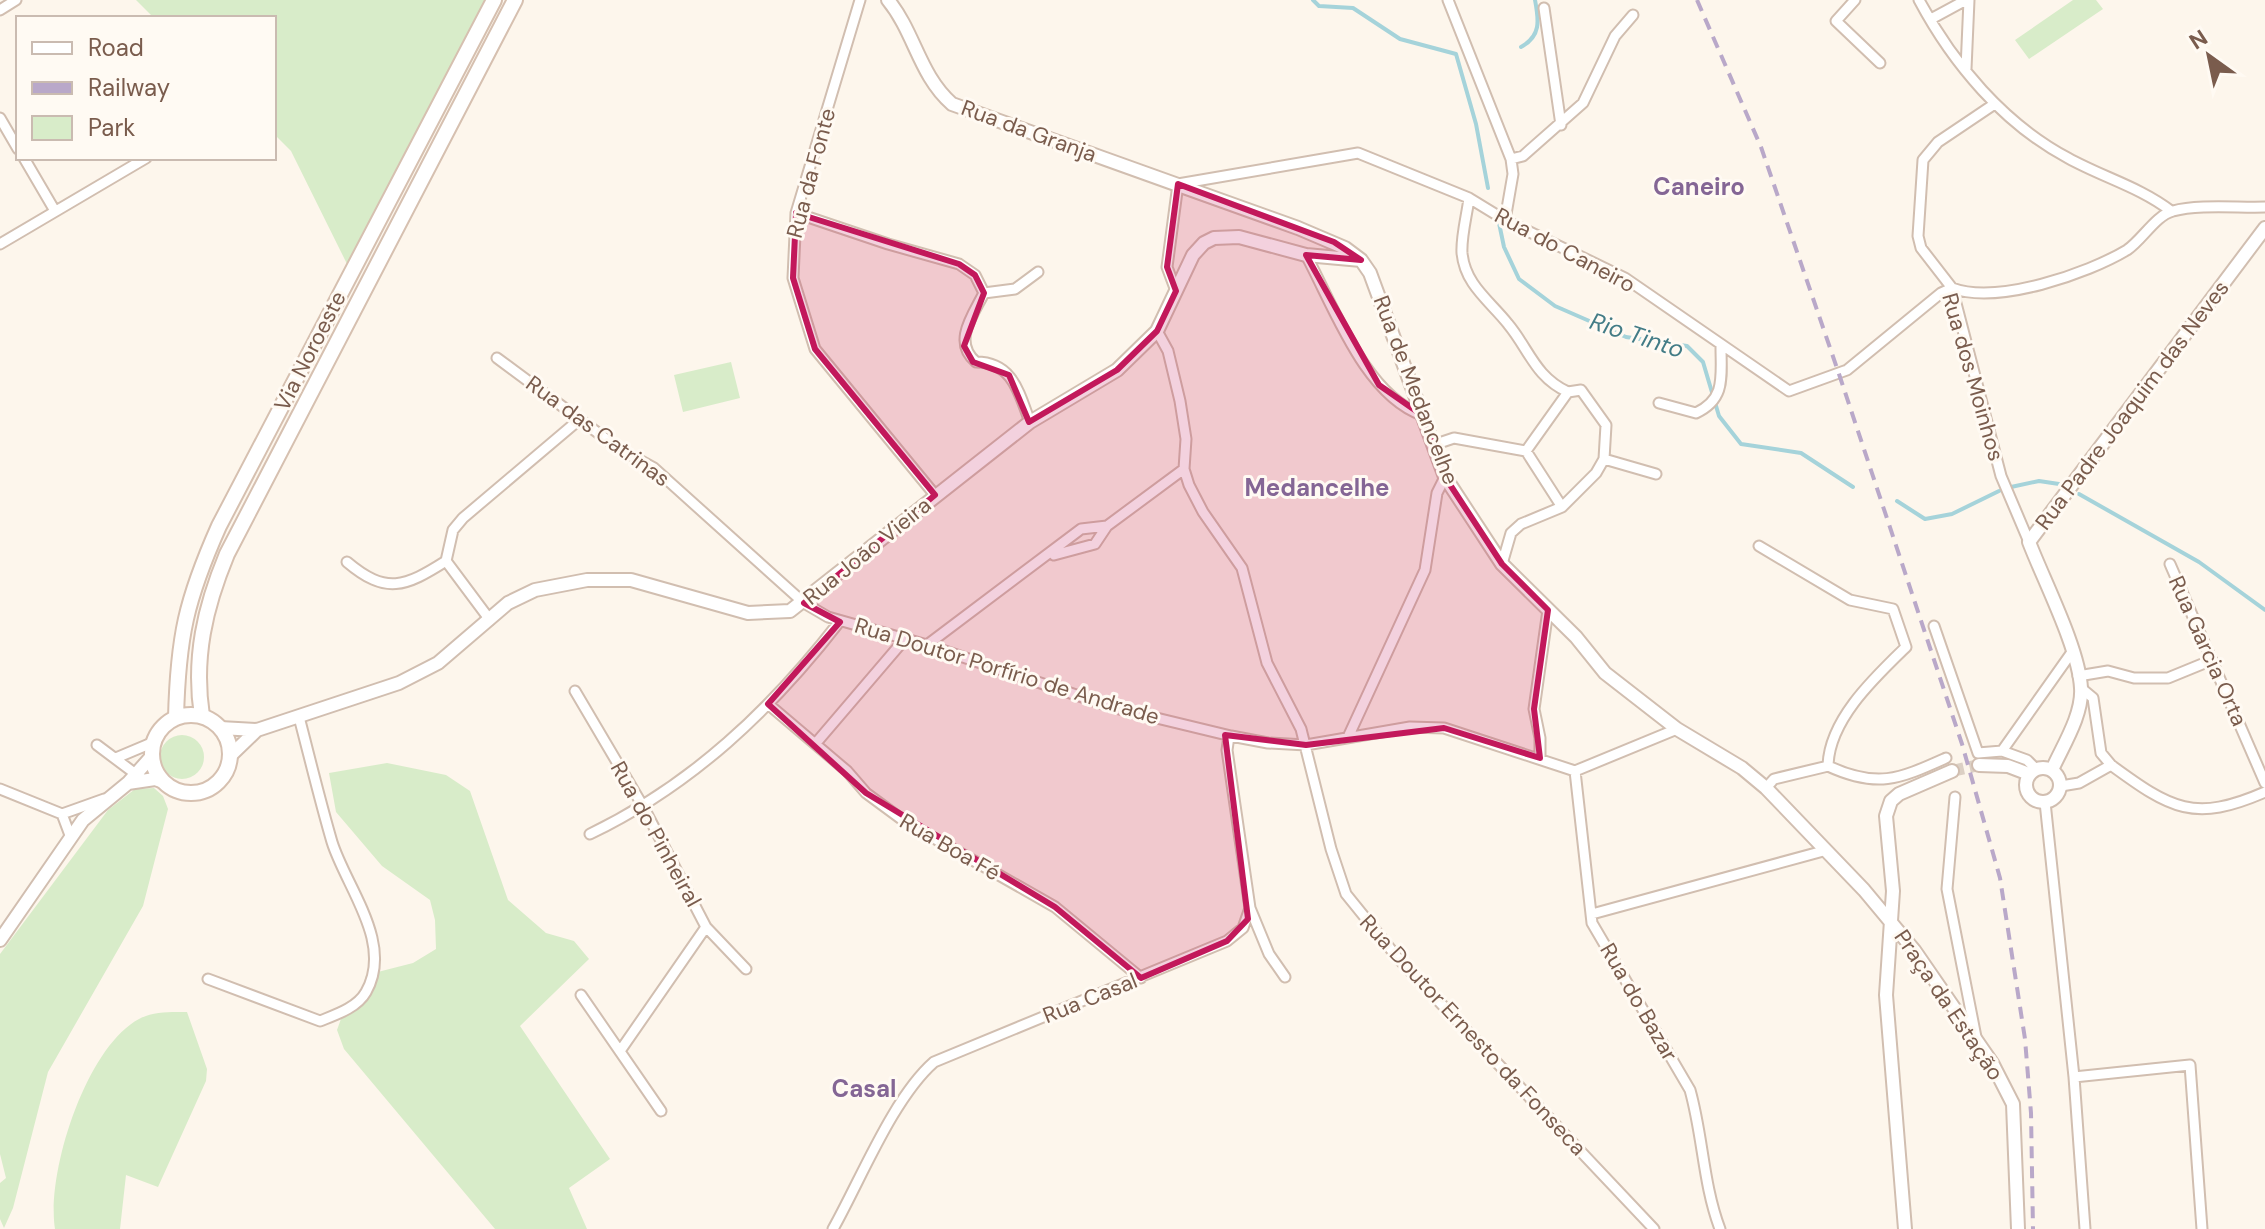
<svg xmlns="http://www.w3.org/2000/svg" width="2265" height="1229" font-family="'DM Sans',sans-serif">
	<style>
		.green { fill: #d8ecc9 }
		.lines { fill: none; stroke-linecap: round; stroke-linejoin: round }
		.stream { stroke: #a5d3da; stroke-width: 4 }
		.tertiary-tunnel { stroke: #dcd0c4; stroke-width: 12; stroke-dasharray: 12 6; stroke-linecap: butt }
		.minor-casing { stroke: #d1beb0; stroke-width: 13 }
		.tertiary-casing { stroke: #d1beb0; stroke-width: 16 }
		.secondary-casing { stroke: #d6c0b0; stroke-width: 18 }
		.minor { stroke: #fff; stroke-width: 9 }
		.tertiary { stroke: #fff; stroke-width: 12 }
		.secondary { stroke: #fff; stroke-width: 14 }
		.rail { stroke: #b9a8c9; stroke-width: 4; stroke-dasharray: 12 8; stroke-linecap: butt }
		.marked { fill: #c2185b; fill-opacity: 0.2; stroke: #c2185b; stroke-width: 6; stroke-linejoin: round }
		.labels { text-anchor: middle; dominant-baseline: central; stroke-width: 6; stroke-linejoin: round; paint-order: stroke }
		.street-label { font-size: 22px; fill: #7a5c4d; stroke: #fffaf3 }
		.neighbourhood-label { font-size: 24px; font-weight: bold; fill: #846695; stroke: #fffaf3 }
		.water-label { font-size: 24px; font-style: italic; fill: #437c86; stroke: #fffaf3 }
	</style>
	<rect width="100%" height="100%" fill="#fdf6ec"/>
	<path class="green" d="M136 0H487L348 266 291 151 274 134V18H154Z
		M2073 0H2096L2103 9 2029 59 2015 40Z
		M731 362 740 398 683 412 674 375Z
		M160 757a22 22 0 1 1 44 0a22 22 0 1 1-44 0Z
		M387 763 446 775 470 791 508 900 546 933 574 941 589 959 520 1026 610 1159 569 1188 587 1229H495L344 1049 337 1030 346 1005 361 995 366 975 413 963 436 949 435 920 430 900 382 866 336 812 329 773Z
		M154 788 163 796 168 809 143 906 48 1072 13 1208 4 1228 0 1219V1183L6 1178 0 1154V954L108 810 135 789Z
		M187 1012 207 1069 206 1081 158 1187 126 1175 120 1229H55C46 1173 86 1047 139 1019 154 1011 170 1012 187 1012Z"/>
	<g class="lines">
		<path class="stream" d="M1313 0 1319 6 1353 8 1400 39 1456 54 1476 124 1488 188
			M1521 47C1541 36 1539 21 1535 0
			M1499 223 1504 247 1519 279 1555 306 1626 337 1687 346 1703 362 1719 416 1741 444 1801 453 1853 487
			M2011 487 2039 481 2059 484
			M2079 494 2199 562 2265 610
			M1897 501 1925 519 1952 514 1999 491"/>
		<path class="tertiary-tunnel" d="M1952 771 1979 765"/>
		<defs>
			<path id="minor" d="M860 0 796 213 793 278 815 349 935 495
				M1448 0 1511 159 1513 174 1505 220
				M1855 0 1836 21 1880 63
				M1919 0C1953 64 2004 124 2068 158 2102 177 2140 187 2171 211
				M1544 8 1561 125
				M0 10 16 0
				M1931 19 1966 0
				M1966 69 1969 0
				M1993 105 1938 142 1923 160 1918 236 1921 248 1952 288 2001 476 2029 542
				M0 118 18 149
				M24 158 55 211
				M1511 159 1523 156 1583 103 1615 36 1633 15
				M1469 198C1467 215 1461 236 1462 253 1465 285 1490 301 1508 324 1529 349 1535 377 1568 392
				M796 213 888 244 959 264 975 275 984 293C973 315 952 342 976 362 1013 362 1019 393 1030 422
				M0 244 146 158
				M1306 255C1334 307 1365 395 1422 415
				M1952 288C1997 305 2087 274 2127 250 2142 240 2156 215 2173 211 2198 204 2239 208 2265 207
				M1176 291 1167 267 1178 184 1358 153 1469 198 1505 220 1625 278 1789 391 1847 370 1941 293 1952 288
				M984 293 1015 289 1038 272
				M1157 331 1168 351 1180 401 1186 439 1184 469 1189 485 1203 512 1242 568 1267 663 1301 729 1331 849 1346 894 1397 957 1654 1229
				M497 358 621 450 654 468 804 603 828 617 927 645 1115 708 1231 736 1268 743 1306 745 1410 727 1444 728 1575 771 1677 729
				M1659 403 1696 413C1726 399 1721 377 1721 347
				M1433 445 1454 438 1526 451 1562 507
				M1604 459 1656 474
				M1759 546 1850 600 1893 609 1906 647C1874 678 1829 720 1828 766L1774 779 1766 788
				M1054 555 1095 544 1107 526 1184 469
				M347 562C386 595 405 587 446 561
				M1502 564 1511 533 1521 524 1562 507 1596 473 1604 459 1606 425 1581 390 1568 392 1526 451
				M2170 564 2265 783
				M490 620 446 561 453 530 463 518 580 419
				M1934 626 1978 753 2002 751 2072 652
				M927 645 1081 529 1107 526
				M2078 676 2108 671 2134 678H2168L2212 660
				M2081 688 2093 698 2101 753 2111 765
				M575 691 644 808 706 927 746 969
				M768 704 847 771 866 793 904 821 1055 907 1141 978
				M1349 735 1425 570 1437 493 1445 477
				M816 743 904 640
				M97 745 137 775
				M2002 751 2027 760 2036 769
				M116 758 154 742
				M1540 758V738L1534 709 1548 610
				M1828 766C1878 789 1899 779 1946 758
				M1575 771 1592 923 1690 1090C1703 1136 1703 1184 1720 1229
				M2061 786 2079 783 2111 765C2171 809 2194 823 2265 792
				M0 789 62 814
				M1955 797 1947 889 1976 1037
				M2045 802 2074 1077 2085 1229
				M590 834C692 785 771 710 840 621
				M71 838 62 814 104 799
				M1250 908 1269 954 1285 977
				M1592 914 1827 850
				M208 979 320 1021C335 1015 357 1008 366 992 394 943 346 887 332 842 320 801 310 759 299 717
				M581 995 661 1111
				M620 1051 706 927
				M2074 1077 2190 1065 2202 1229
				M833 1229C861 1179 893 1098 934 1062L1227 941 1243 928 1250 908 1227 750 1229 736"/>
			<path id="tertiary" d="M888 0C915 33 919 75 952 104L1298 228 1345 248 1361 260 1370 273 1445 477 1502 564 1576 637 1605 673 1677 729 1742 768 1766 788 1864 890 1914 950 1992 1063 2013 1104 2018 1229
				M220 728 257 730 399 683 438 663 508 603 535 590 587 580H631L748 613 790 611 1030 422 1117 370 1157 331 1193 255 1204 243 1214 238 1239 237 1306 255 1361 260
				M230 756 257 730
				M1979 765 2008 766 2029 774
				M2026 785a17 17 0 1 1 34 0a17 17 0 1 1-34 0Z
				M2052 770C2062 747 2083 715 2081 688 2079 649 2044 581 2029 542L2265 228
				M128 783 155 779 164 782
				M0 940 83 820 128 783 152 756
				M1905 1229 1886 995 1893 891 1886 816 1891 801 1899 794 1952 771"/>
			<path id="secondary" d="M152 754a39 39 0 1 1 78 0a39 39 0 1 1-78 0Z
				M202 716C193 658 205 607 227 554L515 0
				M176 718C178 637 186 600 219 526L494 0"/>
		</defs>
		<use href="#minor" class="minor-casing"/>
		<use href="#tertiary" class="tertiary-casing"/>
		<use href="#secondary" class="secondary-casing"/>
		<use href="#minor" class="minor"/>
		<use href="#tertiary" class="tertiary"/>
		<use href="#secondary" class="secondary"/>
		<path class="rail" d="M1697 0 1761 147 1839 374 1962 744 2000 878 2025 1039 2031 1113 2033 1229"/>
	</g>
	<path class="marked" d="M1178 184 1334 242 1361 260 1306 255 1379 385 1422 415 1445 477 1502 564 1548 610 1534 709 1540 758 1444 728 1306 745 1225 735 1248 919 1227 941 1141 978 1055 907 866 793 768 704 840 622 804 603 935 495 815 349 793 278 796 213 959 264 975 275 984 293 964 346 973 362 1009 375 1029 422 1117 370 1157 331 1176 291 1167 267Z"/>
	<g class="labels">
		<g class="street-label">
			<text transform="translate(1029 131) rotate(20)">Rua da Granja</text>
			<text transform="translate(811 173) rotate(-75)">Rua da Fonte</text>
			<text transform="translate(1565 250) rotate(28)">Rua do Caneiro</text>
			<text transform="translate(310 351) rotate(-63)">Via Noroeste</text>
			<text transform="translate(1973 377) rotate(74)">Rua dos Moinhos</text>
			<text transform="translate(1416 390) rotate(69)">Rua de Medancelhe</text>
			<text transform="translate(2132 405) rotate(-53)">Rua Padre Joaquim das Neves</text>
			<text transform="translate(598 431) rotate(36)">Rua das Catrinas</text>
			<text transform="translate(867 551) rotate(-39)">Rua João Vieira</text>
			<text transform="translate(2208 651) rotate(66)">Rua Garcia Orta</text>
			<text transform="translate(1007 671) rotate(17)">Rua Doutor Porfírio de Andrade</text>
			<text transform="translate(656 834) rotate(61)">Rua do Pinheiral</text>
			<text transform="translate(950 847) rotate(30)">Rua Boa Fé</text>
			<text transform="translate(1090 998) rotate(-22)">Rua Casal</text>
			<text transform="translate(1639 1002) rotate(60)">Rua do Bazar</text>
			<text transform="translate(1949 1005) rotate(56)">Praça da Estação</text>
			<text transform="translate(1473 1035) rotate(47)">Rua Doutor Ernesto da Fonseca</text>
		</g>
		<g class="neighbourhood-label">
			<text x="1699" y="186">Caneiro</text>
			<text x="1317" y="487">Medancelhe</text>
			<text x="864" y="1088">Casal</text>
		</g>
		<g class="water-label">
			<text transform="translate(1637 335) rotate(18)">Rio Tinto</text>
		</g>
	</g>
	<rect x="16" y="16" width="260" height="144" fill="#fffaf3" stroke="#cabbb1" stroke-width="2"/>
	<rect x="32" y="42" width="40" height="12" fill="#ffffff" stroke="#cabbb1" stroke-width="2"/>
	<text x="88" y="56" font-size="24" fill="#7a5c4d">Road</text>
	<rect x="32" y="82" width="40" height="12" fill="#b9a8c9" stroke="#cabbb1" stroke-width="2"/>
	<text x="88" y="96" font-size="24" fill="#7a5c4d">Railway</text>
	<rect x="32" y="116" width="40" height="24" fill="#d8ecc9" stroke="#cabbb1" stroke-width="2"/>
	<text x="88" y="136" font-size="24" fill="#7a5c4d">Park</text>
	<g transform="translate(2209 56) rotate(327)" stroke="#fffaf3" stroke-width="6" paint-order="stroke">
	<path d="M0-6L14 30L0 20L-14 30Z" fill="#7a5c4d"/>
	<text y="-12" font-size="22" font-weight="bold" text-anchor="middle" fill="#7a5c4d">N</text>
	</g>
</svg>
